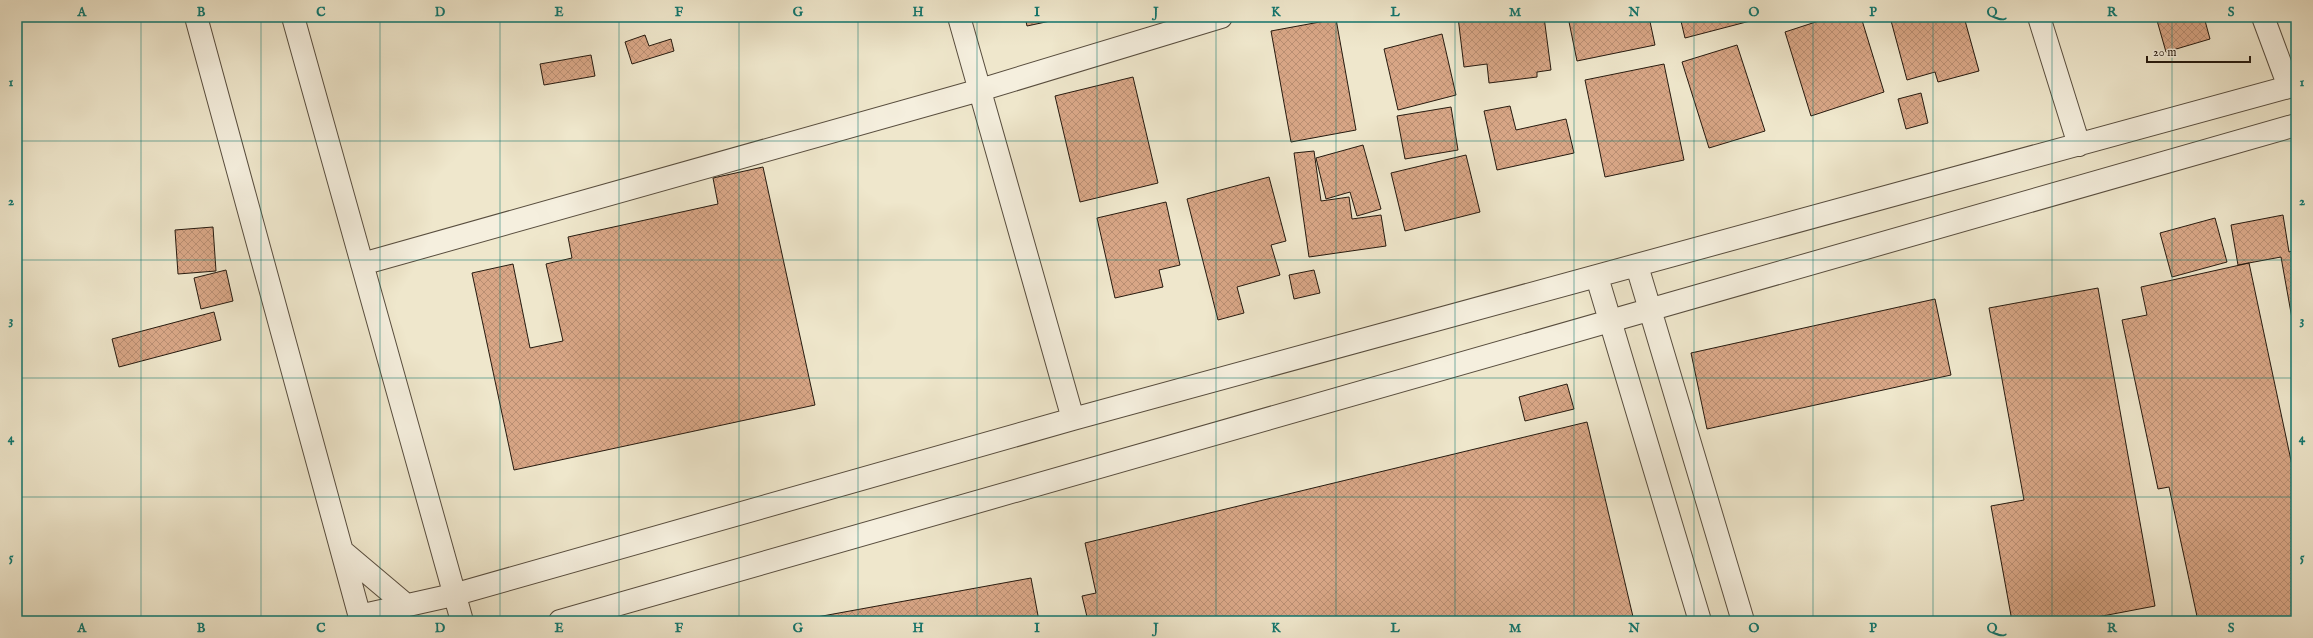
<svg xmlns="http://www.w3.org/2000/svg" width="2313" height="638" font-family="'IM FELL English',serif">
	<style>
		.building { fill: url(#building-cross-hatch); stroke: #261a0f }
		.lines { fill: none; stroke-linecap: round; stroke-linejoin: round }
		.minor-casing { stroke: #584d3e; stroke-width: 24 }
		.minor { stroke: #f5efde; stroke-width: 22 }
		.grid { fill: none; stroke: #0f766e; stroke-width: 1; stroke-opacity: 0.55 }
		.neatline { fill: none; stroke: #0f766e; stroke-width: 1.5 }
		.grid-label { font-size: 13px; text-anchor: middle; font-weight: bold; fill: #0f766e }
	</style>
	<defs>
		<pattern id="building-cross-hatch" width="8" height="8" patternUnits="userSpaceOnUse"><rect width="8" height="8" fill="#d8a686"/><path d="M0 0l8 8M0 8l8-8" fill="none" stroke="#b98e72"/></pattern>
	</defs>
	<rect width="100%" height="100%" fill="#efe7cc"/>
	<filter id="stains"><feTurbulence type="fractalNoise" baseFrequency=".005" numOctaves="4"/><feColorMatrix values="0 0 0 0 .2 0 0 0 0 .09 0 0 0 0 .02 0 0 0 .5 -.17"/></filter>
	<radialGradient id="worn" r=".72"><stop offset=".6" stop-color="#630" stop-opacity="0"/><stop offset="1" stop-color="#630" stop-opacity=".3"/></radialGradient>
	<path class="building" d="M1025 17H1069L1027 26Z
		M1458 17H1544L1551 70 1537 72V77L1489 83 1487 64 1464 67Z
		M1568 17H1649L1655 45 1577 61Z
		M1680 17H1753L1754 20 1685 38Z
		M1831 17H1861L1884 92 1811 116 1785 32Z
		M1890 17H1964L1979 71 1938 82 1935 72 1907 80Z
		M2156 17H2204L2210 39 2166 52Z
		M1336 19 1356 130 1291 142 1271 31Z
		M1442 34 1456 95 1398 110 1384 49Z
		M645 35 649 46 671 39 674 51 632 64 625 42Z
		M1737 45 1765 131 1709 148 1682 62Z
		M591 55 595 76 544 85 540 64Z
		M1664 64 1684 160 1605 177 1585 80Z
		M1133 77 1158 183 1080 202 1055 96Z
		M1921 93 1928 123 1906 129 1898 99Z
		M1510 106 1516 130 1566 119 1574 153 1497 170 1484 111Z
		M1451 107 1458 150 1405 159 1397 116Z
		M1363 145 1381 209 1357 216 1350 192 1326 199 1316 158Z
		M1314 151 1321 201 1349 197 1352 219 1381 215 1386 246 1309 257 1294 153Z
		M1466 155 1480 212 1405 231 1391 173Z
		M763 167 815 405 514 470 472 273 513 264 530 348 563 341 546 264 572 258 568 237 718 204 713 178Z
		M1269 177 1286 241 1271 245 1280 275 1237 287 1244 313 1218 320 1187 199Z
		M1166 202 1180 265 1159 270 1163 287 1115 298 1097 218Z
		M2283 215 2289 252 2296 250V341L2281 257 2238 265 2231 225Z
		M2215 218 2227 262 2172 277 2160 233Z
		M213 227 216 271 178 274 175 230Z
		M2249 263 2296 484V621H2198L2169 487 2158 489 2122 320 2147 315 2141 287Z
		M226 270 233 301 201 309 194 278Z
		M1314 270 1320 293 1294 299 1289 275Z
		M2098 288 2155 606 2092 618 2093 621H2012L1991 506 2024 500 1989 308Z
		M1935 299 1951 375 1707 429 1691 353Z
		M214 312 221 340 119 367 112 339Z
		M1567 384 1574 409 1525 421 1519 397Z
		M1587 422 1634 621H1088L1082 596 1096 593 1085 543Z
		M1031 578 1039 621H795Z"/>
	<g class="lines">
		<defs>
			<path id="minor" d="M196 17 361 621
				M293 17 462 621
				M959 17 1073 419
				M2039 17 2079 145
				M2263 17 2289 87
				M362 264 980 90 1221 17
				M1637 266 1743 621
				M1597 277 1700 621
				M342 551 406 605
				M359 616 453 595 1073 419 2296 85
				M560 621 2296 125"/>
		</defs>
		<use href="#minor" class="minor-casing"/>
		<use href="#minor" class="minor"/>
	</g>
	<path class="grid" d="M141 17V621M261 17V621M380 17V621M500 17V621M619 17V621M739 17V621M858 17V621M977 17V621M1097 17V621M1216 17V621M1336 17V621M1455 17V621M1574 17V621M1694 17V621M1813 17V621M1933 17V621M2052 17V621M2172 17V621M17 141H2296M17 260H2296M17 378H2296M17 497H2296"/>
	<rect width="2313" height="638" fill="none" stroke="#efe7cc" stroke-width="44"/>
	<path d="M2147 56v6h103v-6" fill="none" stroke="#261a0f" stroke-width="2"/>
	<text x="2153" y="56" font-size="12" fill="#261a0f" stroke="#f5efde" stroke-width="3" paint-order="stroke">20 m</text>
	<rect x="22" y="22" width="2269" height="594" class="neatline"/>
	<g class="grid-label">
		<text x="82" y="16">A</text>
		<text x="201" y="16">B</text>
		<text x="321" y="16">C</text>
		<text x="440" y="16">D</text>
		<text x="559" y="16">E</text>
		<text x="679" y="16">F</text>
		<text x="798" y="16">G</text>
		<text x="918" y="16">H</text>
		<text x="1037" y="16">I</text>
		<text x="1156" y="16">J</text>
		<text x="1276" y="16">K</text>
		<text x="1395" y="16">L</text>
		<text x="1515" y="16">M</text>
		<text x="1634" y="16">N</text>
		<text x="1754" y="16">O</text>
		<text x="1873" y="16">P</text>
		<text x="1992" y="16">Q</text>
		<text x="2112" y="16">R</text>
		<text x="2231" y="16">S</text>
		<text x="11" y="86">1</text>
		<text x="2302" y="86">1</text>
		<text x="11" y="205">2</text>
		<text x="2302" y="205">2</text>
		<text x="11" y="324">3</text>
		<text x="2302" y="324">3</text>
		<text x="11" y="442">4</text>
		<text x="2302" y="442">4</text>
		<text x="11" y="561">5</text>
		<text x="2302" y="561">5</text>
		<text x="82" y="632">A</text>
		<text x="201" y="632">B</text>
		<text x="321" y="632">C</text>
		<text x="440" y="632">D</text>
		<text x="559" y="632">E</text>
		<text x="679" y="632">F</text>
		<text x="798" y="632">G</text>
		<text x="918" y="632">H</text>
		<text x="1037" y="632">I</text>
		<text x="1156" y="632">J</text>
		<text x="1276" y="632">K</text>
		<text x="1395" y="632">L</text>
		<text x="1515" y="632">M</text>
		<text x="1634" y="632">N</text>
		<text x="1754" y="632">O</text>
		<text x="1873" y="632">P</text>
		<text x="1992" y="632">Q</text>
		<text x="2112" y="632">R</text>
		<text x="2231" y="632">S</text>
	</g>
	<rect width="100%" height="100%" filter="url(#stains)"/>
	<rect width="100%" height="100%" fill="url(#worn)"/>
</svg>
